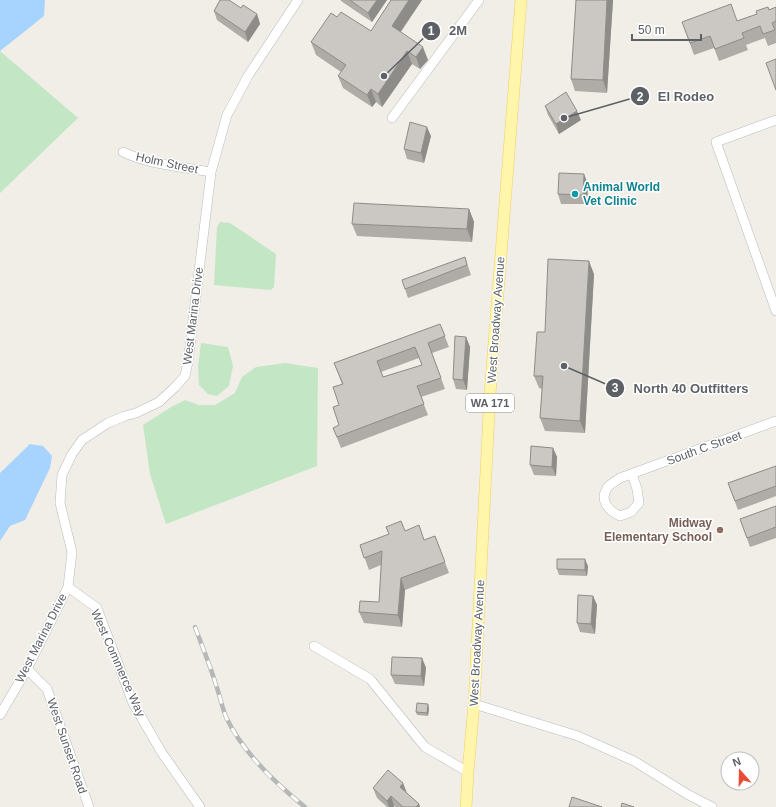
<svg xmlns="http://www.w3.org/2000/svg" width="776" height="807" font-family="Helvetica,sans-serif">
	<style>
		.green { fill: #c3e7c5 }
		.water { fill: #a7d3ff }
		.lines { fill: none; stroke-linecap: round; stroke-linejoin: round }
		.minor-casing { stroke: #b8bbbf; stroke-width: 10 }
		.major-casing { stroke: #f2d05d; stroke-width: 12 }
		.minor { stroke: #fff; stroke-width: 9 }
		.major { stroke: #fff6ac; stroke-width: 11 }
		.rail-casing { stroke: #b6b7b7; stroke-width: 4.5 }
		.rail { stroke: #fff; stroke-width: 3; stroke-dasharray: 9; stroke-linecap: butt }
		.wall { fill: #afaca8; fill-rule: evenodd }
		.shaded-wall { fill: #8e8c88 }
		.building { fill: #cbc8c3; stroke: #8e8c88; fill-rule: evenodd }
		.culture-dot { fill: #0f9aa8; stroke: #fff; stroke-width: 1.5 }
		.education-dot { fill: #8d6e63; stroke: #fff; stroke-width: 1.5 }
		.labels { text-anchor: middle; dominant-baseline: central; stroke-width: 3; stroke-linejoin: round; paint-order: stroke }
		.shield { fill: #fff; stroke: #8e9094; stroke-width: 1 }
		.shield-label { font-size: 11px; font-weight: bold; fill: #5d6166 }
		.street-label { font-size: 12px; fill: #5d6166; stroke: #fff }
		.culture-label { font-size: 12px; font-weight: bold; fill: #0d838f; stroke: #fff; text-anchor: start }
		.education-label { font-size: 12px; font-weight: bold; fill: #785e54; stroke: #fff; text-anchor: end }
		.leader { fill: none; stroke: #5d6166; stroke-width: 1.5 }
		.callout-dot { fill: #5d6166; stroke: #fff; stroke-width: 1.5 }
		.mark-label { font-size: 12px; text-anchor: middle; font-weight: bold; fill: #fff }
		.callout-label { font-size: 13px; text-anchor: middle; font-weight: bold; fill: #5d6166; stroke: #fff; stroke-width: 3; stroke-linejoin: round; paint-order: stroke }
	</style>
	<rect width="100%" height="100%" fill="#f0eee6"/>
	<path class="green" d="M0 51 78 118 0 193Z
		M220 222 230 223 276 254 274 287 271 290 214 285 217 227Z
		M201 343 228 347 233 366 229 386 217 396 208 394 199 385 198 367Z
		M285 363 318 368 317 466 166 524 150 474 143 425 171 407 185 400 199 405H215L235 393 242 377 256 367Z"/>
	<path class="water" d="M0 0H45L44 16 0 51Z
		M30 444 43 446 52 456 50 468 25 520 10 526 0 541V473Z"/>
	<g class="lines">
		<defs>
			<path id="minor" d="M392 118 479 0
				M776 120 716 142 776 311
				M123 152C150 165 182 167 211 172
				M632 474 637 489 639 503 631 512 620 516C609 511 599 501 607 488 610 484 616 481 620 478L776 421
				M68 587 97 608 133 703 162 753 200 807
				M314 646 370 679 425 747 468 772
				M27 669 47 689 89 807
				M474 704 578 736 634 761 687 794 712 807
				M0 715 27 669 68 587 72 552 60 503 62 475 72 454 82 440 108 423 125 416 136 413 159 402 175 387 185 376 188 362 211 172 227 115 248 76 298 0"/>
			<path id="major" d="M466 807 468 772 474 704 490 394 521 0"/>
		</defs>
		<use href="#minor" class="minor-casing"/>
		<use href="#major" class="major-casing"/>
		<use href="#minor" class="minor"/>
		<use href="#major" class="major"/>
		<defs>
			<path id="rail" d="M195 627C202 646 210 665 216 685 220 696 222 707 226 717 243 753 275 783 305 807"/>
		</defs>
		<use href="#rail" class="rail-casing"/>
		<use href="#rail" class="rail"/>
	</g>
	<path class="wall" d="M341 0H387L372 22 341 1Z
		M391 0H422L401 32 428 60 420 69 412 64 382 107 376 102 372 107 343 88 338 76 341 72 316 55 311 42 337 17 371 31Z
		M576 0H613L607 93 575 91 571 79Z
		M776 7V43L768 46 765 38 746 45 748 50 719 61 714 48 694 55 682 22 737 21Z
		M214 11 257 14 260 24 248 42 217 20Z
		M545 106 581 120 559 134 548 115Z
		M431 136 424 163 407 159 404 149Z
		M588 184 587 204H561L558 194Z
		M469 209 474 222 472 242 357 236 352 224Z
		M465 257 471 275 408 298 402 280Z
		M594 274 585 433 545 431 540 418 542 389 539 388 534 376 545 332Z
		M440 324 449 347 432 353 445 389 421 397 428 415 341 448 333 428 339 425V405L342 384 334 363ZM419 358 422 365 383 377 381 372Z
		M466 337 470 347 467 390 456 389 453 379Z
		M553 448 557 457 556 476 534 475 530 465Z
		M776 466V496L738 510 728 483Z
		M776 506V538L750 547 740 519Z
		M405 531 424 540 435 536 449 573 405 590 402 627 364 623 359 612 379 602 381 565 369 570 360 545Z
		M588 566 587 576 559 575 557 569Z
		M593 596 597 605 595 634 580 632 577 623Z
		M422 658 426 668 424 686 395 684 391 675Z
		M429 708 428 716 417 715 416 712Z
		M373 788 407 793 419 804 420 807H396L394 806V807H387L377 798Z"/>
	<path class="shaded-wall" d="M377 0H387L372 22 368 13Z
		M409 0H422L396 38 392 26Z
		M607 0H613L607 93 603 80Z
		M257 14 260 24 248 42 245 32Z
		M423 47 428 60 420 69 416 57Z
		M407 51 412 64 382 107 378 94Z
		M371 89 376 102 372 107 367 95Z
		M577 111 581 120 559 134 556 124Z
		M427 127 431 136 424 163 421 153Z
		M584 174 588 184 587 204 583 195Z
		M469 209 474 222 472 242 467 229Z
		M589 261 594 274 585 433 580 421Z
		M466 337 470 347 467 390 463 380Z
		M553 448 557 457 556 476 552 467Z
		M585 559 588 566 587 576 585 570Z
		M401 578 405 590 402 627 398 615Z
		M593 596 597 605 595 634 591 624Z
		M422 658 426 668 424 686 421 676Z
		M428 704 429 708 428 716 427 713Z
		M403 783 407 793 400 787Z
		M391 796 394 806V807H389L387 801Z
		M419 804 420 807H416Z"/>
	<path class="building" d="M220 0H229L241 8 243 5 257 14 245 32 214 11Z
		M350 0H377L368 13Z
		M391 0H409L392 26 423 47 416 57 407 51 378 94 371 89 367 95 338 76 346 65 311 42 331 13 337 17 341 12 371 31Z
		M576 0H607L603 80 571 79Z
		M731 4 737 21 757 14 756 11 768 7 769 10 776 7V21L772 23 775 30 763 34 760 26 742 33 744 38 715 49 710 36 690 43 682 22Z
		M776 59V90L766 63Z
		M566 92 577 111 556 124 545 106Z
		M410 122 427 127 421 153 404 149Z
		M559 173 584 174 583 195 558 194Z
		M354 203 469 209 467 229 352 224Z
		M465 257 467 265 405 289 402 280Z
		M548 259 589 261 580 421 540 418 543 376H534L537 332H545Z
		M440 324 445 336 428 343 441 378 417 386 424 404 337 437 333 428 339 425 333 407 339 405 333 387 343 384 334 363ZM415 347 422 365 383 377 377 361Z
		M455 336 466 337 463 380 453 379Z
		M531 446 553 448 552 467 530 465Z
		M776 466V486L735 501 728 483Z
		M776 506V527L747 538 740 519Z
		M401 521 405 531 419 525 424 540 435 536 445 562 401 578 398 615 359 612 360 601 379 602 382 551 364 558 360 545 389 534 386 527Z
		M557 559H585V570L557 569Z
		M578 595 593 596 591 624 577 623Z
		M392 657 422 658 421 676 391 675Z
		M417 703 428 704 427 713 416 712Z
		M388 770 403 783 400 787 419 804 416 807H403L391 796 387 801 373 788Z
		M572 797 602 807H569Z
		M622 803 634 807H621Z"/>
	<circle class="culture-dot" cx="575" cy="194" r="4"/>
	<circle class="education-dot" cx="720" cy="530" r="4"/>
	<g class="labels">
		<rect class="shield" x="466" y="394" width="48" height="18" rx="3"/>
		<g class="shield-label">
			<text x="490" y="403">WA 171</text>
		</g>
		<g class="street-label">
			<text transform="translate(167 163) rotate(12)">Holm Street</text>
			<text transform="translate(193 316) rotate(-83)">West Marina Drive</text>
			<text transform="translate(496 320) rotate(-86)">West Broadway Avenue</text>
			<text transform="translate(704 448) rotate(-20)">South C Street</text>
			<text transform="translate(41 638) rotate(-63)">West Marina Drive</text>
			<text transform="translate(477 643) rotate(-87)">West Broadway Avenue</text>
			<text transform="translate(118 663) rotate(66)">West Commerce Way</text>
			<text transform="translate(67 746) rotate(71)">West Sunset Road</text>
		</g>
		<g class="culture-label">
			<text x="583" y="187">Animal World<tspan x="583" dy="14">Vet Clinic</tspan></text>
		</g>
		<g class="education-label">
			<text x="712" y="523">Midway<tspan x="712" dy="14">Elementary School</tspan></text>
		</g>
	</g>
	<path class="leader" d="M384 76L431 31M564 118L640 96M564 366L615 388"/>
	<g class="callout-dot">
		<circle cx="384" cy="76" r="4"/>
		<circle cx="564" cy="118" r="4"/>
		<circle cx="564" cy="366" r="4"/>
		<circle cx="431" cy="31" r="10"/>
		<circle cx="640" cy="96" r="10"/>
		<circle cx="615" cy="388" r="10"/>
	</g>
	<g class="mark-label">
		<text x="431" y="35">1</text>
		<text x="640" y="101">2</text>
		<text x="615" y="392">3</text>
	</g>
	<g class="callout-label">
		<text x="458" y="35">2M</text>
		<text x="686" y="101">El Rodeo</text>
		<text x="691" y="393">North 40 Outfitters</text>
	</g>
	<g transform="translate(740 771) rotate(340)"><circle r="19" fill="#ffffff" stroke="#bec0c2"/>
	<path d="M0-3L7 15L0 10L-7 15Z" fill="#ea4b32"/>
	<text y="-6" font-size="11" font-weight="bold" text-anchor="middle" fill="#5d6166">N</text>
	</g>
	<path d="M632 34v6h69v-6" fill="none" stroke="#5d6166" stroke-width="2"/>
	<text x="638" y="34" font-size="12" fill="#5d6166" stroke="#ffffff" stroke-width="3" paint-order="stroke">50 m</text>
</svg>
